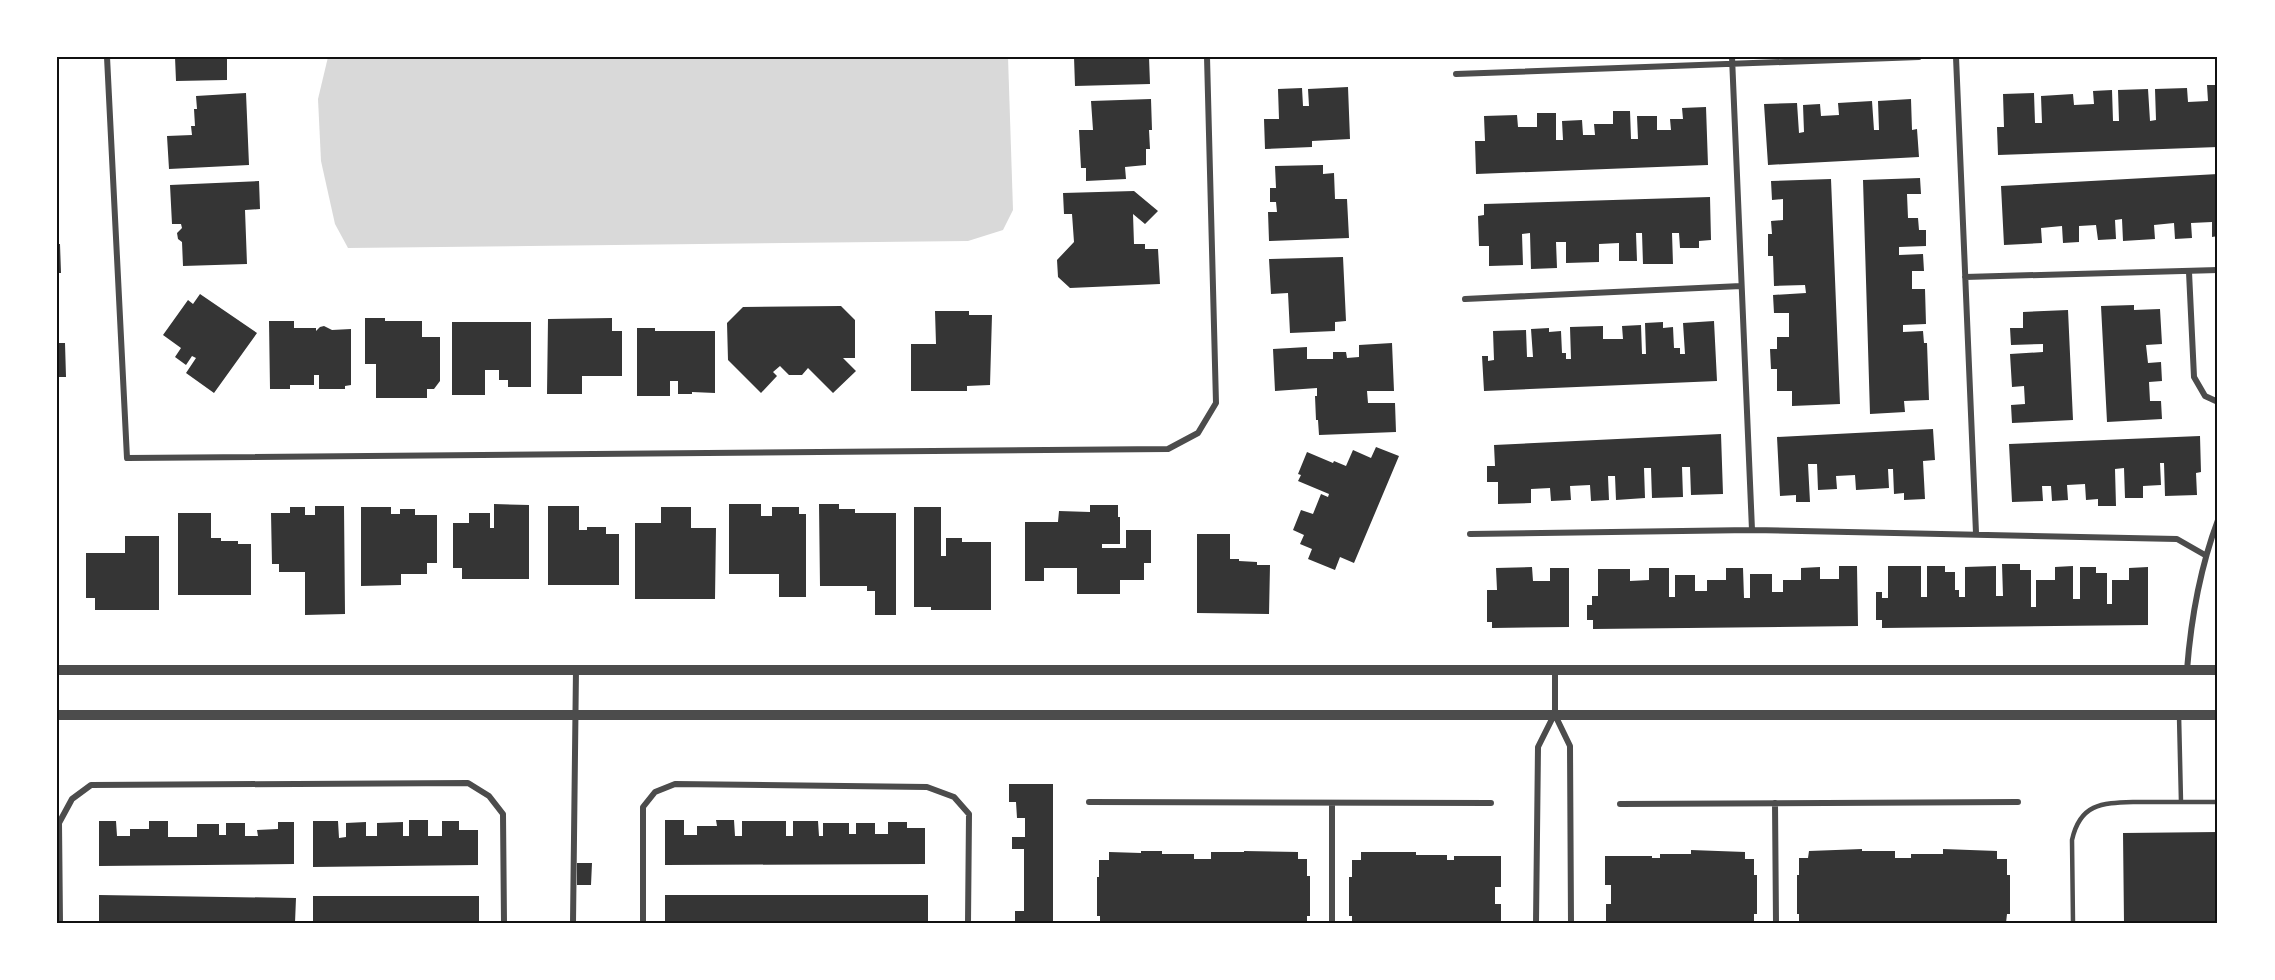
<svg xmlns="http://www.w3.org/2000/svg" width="2275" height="980" font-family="'PT Sans Narrow',sans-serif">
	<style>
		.water { fill: #d9d9d9 }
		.building { fill: #353535 }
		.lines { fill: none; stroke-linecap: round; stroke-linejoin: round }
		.service { stroke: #4c4c4c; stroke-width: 4.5 }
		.minor { stroke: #4c4c4c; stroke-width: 6 }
		.tertiary { stroke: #4c4c4c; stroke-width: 10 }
		.neatline { fill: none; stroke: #111; stroke-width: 2 }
	</style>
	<rect width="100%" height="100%" fill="#fff"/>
	<path class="water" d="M328 57H1008L1013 210 1003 230 968 241 348 248 335 224 321 161 318 99Z"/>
	<path class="building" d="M175 57H227V80L176 81Z
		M1074 57H1149L1150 84 1075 86Z
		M2207 85H2218V147L1998 155 1997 127H2004L2003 94 2034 93 2035 123H2042L2041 96 2073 94 2074 105 2094 104 2093 91 2112 90 2113 121H2119L2118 90 2148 89 2150 121 2156 120 2155 89 2187 88 2188 102 2208 101Z
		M1348 87 1350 139 1312 141V147L1265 149 1264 119H1279L1278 89 1302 88 1303 106H1309L1308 89Z
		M246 93 249 165 169 169 167 136 192 135 191 126H195L194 109H197L196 96Z
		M1151 99 1152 130H1149L1150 149H1146V165L1125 167 1126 179 1086 181V168H1081L1079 130H1093L1091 101Z
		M1911 99 1912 130 1917 129 1919 157 1768 165 1764 104 1797 103 1799 133 1804 132 1803 105 1820 104 1821 116 1839 115 1838 103 1872 101 1874 130H1879L1878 101Z
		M1706 107 1708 165 1476 174 1475 141H1485L1484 116 1517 115 1518 127H1537V113H1556V140H1563L1562 121 1582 120 1583 135H1595L1594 124H1613V111H1630L1631 139H1638L1637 116H1657V130H1671L1670 119H1683L1682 108Z
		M1323 165V174L1334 173 1335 199H1347L1349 238 1269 241 1268 212H1277L1276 202H1270V188H1276L1275 166Z
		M2218 174V236L2212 237V222L2191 223 2192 238 2175 239 2174 223 2154 225 2155 239 2123 241 2122 219 2115 220 2116 239 2098 240 2096 225 2079 226V242L2063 243 2062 226 2041 228 2042 243 2004 245 2001 186Z
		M1920 178 1921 194H1907L1908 218H1918L1919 230H1926V246L1899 247V255L1923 254 1924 271H1912V289H1925L1926 324 1903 325V332L1923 331 1924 343H1927L1929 400 1904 401 1905 412 1870 414 1863 180Z
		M1831 179 1840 404 1792 406V391H1777V369H1771L1770 349H1777V337H1789V313H1774L1773 295 1806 293 1805 285 1774 286 1773 256H1768V234H1772L1771 221 1783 220V199L1772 200 1771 181Z
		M259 181 260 209 245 210 247 264 183 266 182 242 178 239 177 233 182 228 181 224H172L170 185Z
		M1134 191 1158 211 1145 224 1133 214 1134 244H1145V249H1158L1160 284 1070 288 1058 277 1057 260 1074 242 1072 214H1064L1063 193Z
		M1710 197 1711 240 1699 241V248H1680L1679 233H1672L1673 264H1643L1642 233H1636L1637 261H1619V243L1599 244V262L1566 263V242H1556L1557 268 1531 269 1530 233 1522 234 1523 265 1489 266V246H1479L1478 216 1484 215V204Z
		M57 244H60L61 273H57Z
		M1343 257 1346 321 1335 322V331L1290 333 1288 293 1271 294 1269 259Z
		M200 294 257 333 214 393 186 373 196 358 192 356 186 365 175 357 181 348 163 335 188 300 193 304Z
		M2134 305V310L2160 309 2162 344 2146 345 2148 363 2161 362 2162 381 2149 382 2150 401H2161L2162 419 2107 422 2101 306Z
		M841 306 855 320V358H843L856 371 833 393 808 368 802 375H789L780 366 773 372 777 376 761 393 728 360 727 323 743 307Z
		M2068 310 2073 420 2012 423 2011 405 2025 404 2024 386 2012 387 2010 354 2043 352V344L2011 345 2010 328H2023V312Z
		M935 311H969V315H992L990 385 967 386V391H911V344H936Z
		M365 318H385V321H422V337H440V381L434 389H427V398H376V364H365Z
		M612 318V331H622V376H582V394H547L548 319Z
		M269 321H294V328H316V331L320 327 324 326 332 330 351 329V385L345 386V389H319V375H314V385H290V389H270Z
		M1714 321 1717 381 1484 391 1482 356H1488V361L1494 360 1493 331 1526 330 1527 357H1533L1531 329 1549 328V332L1561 331 1562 353H1566V359H1571L1570 327 1603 326V339H1623L1622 326 1641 325 1642 354H1646L1645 323 1663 322V328L1673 327 1674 348H1680V354H1685L1683 323Z
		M452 322H531V387H508V380H499V370H485V395H452Z
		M637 328H655V331H715V393L692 392V394H678V381H670V396H637Z
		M57 343H65L66 377H57Z
		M1392 343 1394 391H1367L1368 403H1395L1396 432 1319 435 1318 420H1316L1315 396H1317V388L1275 391 1273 349 1307 347V359H1333V352H1346L1347 358 1359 357V345Z
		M1933 429 1935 460 1923 461 1925 499 1904 500V493L1894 494 1893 469H1888L1889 488 1856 490 1855 475 1836 476 1837 489 1818 490 1817 464H1808L1810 502H1796V495L1780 496 1777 437Z
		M1721 434 1723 494 1691 495 1690 467H1682L1683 497 1652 498 1651 468H1644L1645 498 1616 500 1615 476H1608L1609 500 1591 501 1590 485 1570 486 1571 500 1551 501 1550 488 1531 489V503L1498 504V482H1487V466H1495L1494 445Z
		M2200 436 2201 472 2196 473 2197 495 2165 496 2164 463H2160L2161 485 2143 486V498H2125L2124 468 2115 469 2116 506H2098V499L2086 500 2085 484 2067 485 2068 500 2052 501 2051 486H2042L2043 501 2012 502 2009 444Z
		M1376 447 1399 456 1354 563 1340 557 1335 570 1308 559 1312 549 1300 544 1304 535 1293 530 1301 510 1313 514 1321 494 1328 497 1329 494 1298 481 1301 475 1298 474 1307 452 1333 463 1334 461 1346 466 1353 450 1371 458Z
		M494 504 529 505V579H462V568H453V523H469V513H490V528H494Z
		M729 504H761V516H772V507H799V514H806V597H779V574H729Z
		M819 504H839V509H855V513H896V615H875V591H867V586H820Z
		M1090 505H1118V517H1120V544H1102V548H1126V530H1151V563H1144V580H1120V594H1077V568H1044V581H1025V522H1058L1059 511 1090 512Z
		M315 506H344L345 614 305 615V572H279V564H272L271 513H290V507H305V515H315Z
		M548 506H579V530H587V527H606V534H619V585H548Z
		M361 507H391V514H400V509H415V515H437V563H427V574H401V585L361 586Z
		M661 507H691V528H716L715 599H635V523H661Z
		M914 507H941V556H946V538H962V542H991V610H931V607H914Z
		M178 513H211V538H221V541H238V544H251V595H178Z
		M1197 534H1230V559H1239V561L1257 562V565H1270L1269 614 1197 613Z
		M125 536H159V610H95V598H86V553H125Z
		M2002 564H2020V570H2031V607H2036V580H2055V567L2073 566V599H2080V567H2096V573H2107V604H2112V580H2129V568L2148 567V625L1882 628V620H1876V592H1882V598H1888V566H1921V597H1927V566H1945V572H1955V590H1959V597H1965V567L1996 566V596H2003Z
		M1839 566H1857L1858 626 1593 629V620H1587V605H1592V596H1598V569H1630V581L1649 580V568H1669V597H1675V575H1695V591H1707V580H1726V568H1743L1744 598H1750V574H1772V592H1783V580H1801V568L1820 567V579H1839Z
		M1532 567 1533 581H1550V568H1569V627L1492 628V622H1487V590H1497L1496 568Z
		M1009 784H1053V923H1015V911H1024V849H1012V837H1025V818H1017L1016 802H1009Z
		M409 820H428V836H442V821H459V830H478V865L313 867V821H338L339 838 346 837V823L366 822V836H377V823L403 822V836H409Z
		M665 820H684V835H697V826H717L716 820H734L735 836H742V821H786V836H793V821H818L819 836H823V823H849V834H856V823H875V834H888V822H907V828H925V864L665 865Z
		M99 821H116L117 836H130V829H149V821H168V837H197V824H219V835H226V823H245V836H258L257 830 278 829V822H294V864L99 866Z
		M2218 832V923H2124L2123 833Z
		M1862 849V851H1895V858H1911V854H1943V849L1997 851V859H2007V875H2010V914H2007L2006 923H1799V914H1797V875H1799V858H1808L1809 851Z
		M1691 850 1745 852V859H1754V875H1757V914H1754V923H1606V904H1611V885H1605V856H1652V858H1660V854H1691Z
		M1141 851H1162V854H1194V859H1211V852H1244V851L1298 852V859H1307V876H1310V916H1307V923H1100V916H1097V877H1099V860H1109V852L1141 853Z
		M1361 852H1416V855H1447V860H1454V856H1501V887H1495V904H1501V923H1352V916H1349V877H1352V860H1361Z
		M577 863H592L591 885H577Z
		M99 895 296 898 295 923H99Z
		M665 895H928V923H665Z
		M313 896H479V923H313Z"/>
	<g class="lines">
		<path class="service" d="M2181 802H2218
			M2073 923 2072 840C2080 804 2101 803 2133 802 2149 802 2165 802 2181 802L2179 715"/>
		<path class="minor" d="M107 57 127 458 1168 449 1198 433 1216 403 1207 57
			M1732 57 1752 530
			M1956 57 1976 533
			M1456 74 1919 57
			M2189 272 2194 377 2205 396 2218 402
			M1965 277 2218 270
			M1465 299 1741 286
			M1470 534 1752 530 2177 539 2205 555
			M1555 670V715L1570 746 1571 923
			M2187 670C2191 618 2200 568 2218 520
			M1089 802 1491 803
			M1775 803 1776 923
			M1620 804 2018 802
			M60 923 59 823 72 799 91 785 468 783 489 796 503 814 504 923
			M573 923 576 669
			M643 923V807L655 792 675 784 927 787 954 797 969 814 968 923
			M1332 923V803
			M1536 923 1538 747 1554 715"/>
		<path class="tertiary" d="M57 670H2218
			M57 715H2218"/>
	</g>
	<rect width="2275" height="980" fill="none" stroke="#ffffff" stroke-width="117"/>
	<rect x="58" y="58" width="2158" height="864" class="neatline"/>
</svg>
